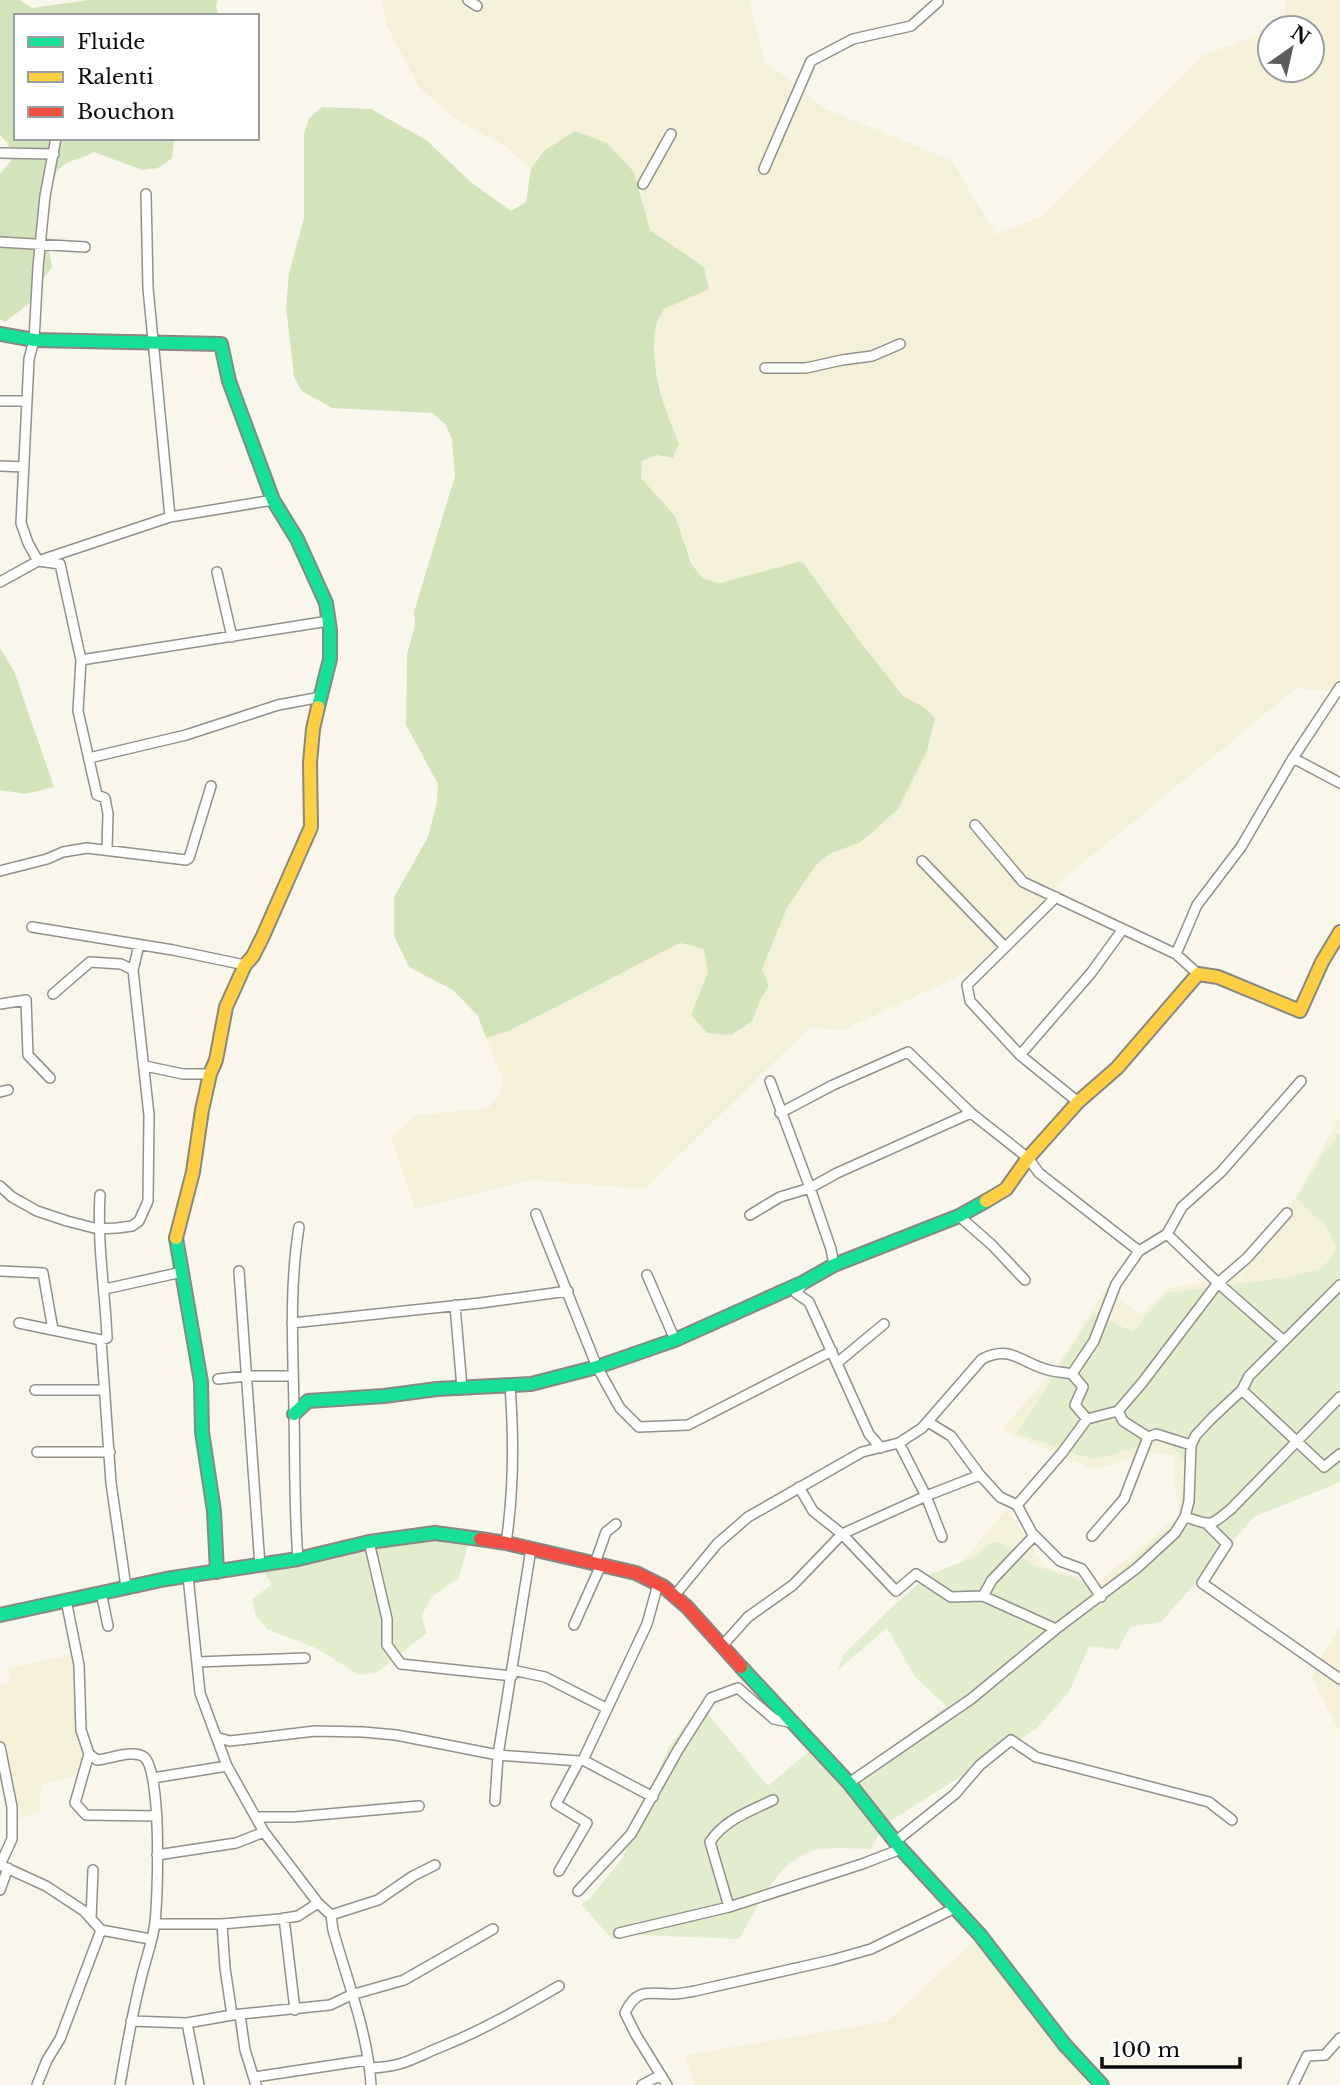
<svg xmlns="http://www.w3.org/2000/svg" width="1340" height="2085" font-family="'Libre Baskerville',serif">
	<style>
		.farmland { fill: #f5f1d9 }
		.green { fill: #e2edcd }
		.forest { fill: #d3e4bc }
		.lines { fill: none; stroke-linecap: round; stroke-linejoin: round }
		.street-casing { stroke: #92908c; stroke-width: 12 }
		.fast-casing { stroke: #888782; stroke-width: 16 }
		.slow-casing { stroke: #888782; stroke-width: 16 }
		.jam-casing { stroke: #888782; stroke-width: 16 }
		.street { stroke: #fefefc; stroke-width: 9 }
		.fast { stroke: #16e098; stroke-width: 12 }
		.slow { stroke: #ffcf43; stroke-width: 12 }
		.jam { stroke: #f24e42; stroke-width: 12 }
	</style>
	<rect width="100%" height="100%" fill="#f9f6ec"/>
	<path class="farmland" d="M382 0H751V7L765 62 826 109 951 160 996 234 1042 216 1202 56 1270 30V70H1312V28H1274L1287 10 1284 0H1340V698L1330 691 1297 688 1066 877 970 971 843 1030 809 1028 645 1189 530 1180 415 1209 391 1137 416 1115 488 1108 499 1096 503 1079 486 1038 509 1031 680 943 705 949 708 972 691 1015 752 1021 761 998 769 986 762 969 787 908 816 865 829 854 861 842 924 707 903 696 861 643 802 562 720 583 704 579 693 565 675 516 641 478 642 461 679 443 666 412 655 363V328L664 309 709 289 704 267 650 230 634 173 627 167 544 151 531 169 504 145 458 121 419 87 387 26Z
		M1340 1116V1134L1324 1152 1297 1198 1326 1226 1336 1248 1323 1269 1291 1277 1166 1293 1132 1332 1017 1432 1094 1460 1165 1438 1186 1461 1180 1517 1101 1589 1071 1577 1033 1565 1003 1543H992L972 1558 962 1562 1007 1508 1045 1567 1099 1582 1179 1515 1175 1485V1455L1146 1453 1095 1470 1002 1430 1058 1364 1105 1290 1142 1314 1168 1288 1240 1276 1287 1212Z
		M1340 1629V1733L1312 1678 1323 1654Z
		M75 1654 81 1730 89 1754 76 1775 41 1785 40 1812 7 1821 5 1746 0 1738V1685L10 1683 8 1668Z
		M980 1935 1091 2072 1080 2085H695L685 2055 888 2021Z"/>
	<path class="green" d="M1340 1134V1482L1254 1517 1161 1622 1130 1627 1118 1650 1089 1646 1069 1692 1036 1729 884 1825 871 1849C855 1849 838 1847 822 1849 779 1854 758 1907 739 1939L638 1935 612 1939 581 1904 590 1898 622 1859 668 1748 689 1720 708 1714 768 1786 814 1747 849 1782 872 1767 946 1706 916 1678 887 1628 838 1670 843 1655 893 1606 929 1575 972 1558 992 1543H1003L1033 1565 1071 1577 1101 1589 1180 1517 1186 1462 1165 1438 1094 1460 1017 1433 1094 1312 1132 1332 1166 1293 1291 1277 1323 1268 1336 1248 1326 1226 1296 1199 1324 1152Z
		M435 1533 470 1538 459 1578 432 1597 421 1616 427 1633 376 1673 359 1675 316 1648 267 1629 256 1616 252 1599 272 1584 260 1566Z"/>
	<path class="forest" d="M0 0H20L32 8 89 0H218L216 6 219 16H16V138H172L174 142 172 158 158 168 142 170 94 152C85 158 73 159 64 165 32 187 47 236 52 267L42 280 31 302 5 322 0 319V174L12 160 8 144 0 135Z
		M322 107 371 109 426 140 472 183 511 211 526 202 531 169 544 151 575 131 607 143 634 172 650 230 704 267 709 289 664 309C661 315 656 323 655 330 650 368 664 409 679 443L673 458 657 455 642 461 641 478 675 516 692 565 704 579 720 583 802 561 861 643 903 696 924 707 935 718 927 751 898 809 861 842 829 854 816 865 787 908 762 969 769 986 761 998 752 1021 731 1035 707 1033 691 1015 708 972 704 949 680 943 509 1031 486 1038 478 1016 453 990 409 967 394 936V897L428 837 437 802 438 784 406 725 407 654 415 626 414 612 455 476 452 439 445 424 432 413 332 408 302 391 294 377 286 307 289 273 304 218V134L309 118Z
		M0 648 14 671 54 787 26 794 0 790Z"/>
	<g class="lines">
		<defs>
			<path id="street" d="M468 0 477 6
				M56 138 45 196 38 267 34 340 29 359 21 523 28 543 38 561 60 564 81 660 78 711 97 795 105 798 108 814 107 849
				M0 153 54 154
				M764 169 811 61 853 39 911 26 938 2 937 0
				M643 184 671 134
				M146 194 148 288 170 517
				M0 242 85 247
				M765 368H806L842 360 872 356 900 344
				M0 401H27
				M0 466 24 467
				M217 572 232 637
				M0 582 38 561 170 517 273 500
				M81 660 329 621
				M89 758 186 735 278 705 321 697
				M1293 758 1340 783
				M975 825 1023 882 1176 954 1198 974
				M922 861 1004 946
				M0 871 47 859 63 852 87 848 186 860 189 858 211 786
				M1056 897 967 985 970 1001 1020 1055 1078 1102
				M32 927 173 950 245 965
				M1176 954 1197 905 1241 847 1293 758 1340 687
				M133 970 139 945
				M0 1004 26 1000 28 1055 50 1078
				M1020 1055 1091 973 1123 929
				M145 1066 183 1074H210
				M770 1081 810 1188 837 1173 971 1113
				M0 1092 8 1090
				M780 1113 833 1085 908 1052 971 1113 1028 1158 1039 1173 1139 1251
				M0 1186 12 1197 37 1211 67 1221 98 1229 117 1228 132 1226 139 1221 148 1201 149 1115 133 970 121 964 90 962 53 994
				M536 1214 597 1367 620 1408 639 1427 688 1425 832 1351
				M750 1215 780 1197 810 1188 831 1249 834 1265
				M959 1216 992 1245 1025 1280
				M1167 1234 1182 1207 1221 1172 1301 1081
				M0 1271 43 1273 53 1330
				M239 1271 260 1566
				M647 1275 675 1340
				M803 1284 796 1293 809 1302 869 1434 881 1448
				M105 1289 182 1272
				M455 1305 462 1388
				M19 1323 101 1340 107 1338C105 1290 97 1243 100 1195
				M292 1323 480 1303 568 1291
				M101 1340 111 1483 126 1587
				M837 1363 884 1324
				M1072 1374 1094 1341 1116 1284 1139 1251 1167 1234 1218 1283 1284 1341
				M218 1379 247 1376H293
				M35 1390H103
				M1242 1390 1324 1467 1340 1454
				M1118 1411 1123 1421 1148 1437 1156 1434 1191 1445
				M928 1422 951 1436 980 1475 1000 1497 1017 1505 1032 1533 1060 1561 1082 1569 1101 1597
				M899 1443 926 1496 942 1537
				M37 1452H110
				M799 1487 813 1511 842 1534 896 1591 916 1574 951 1597 983 1596 1056 1629
				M1017 1505 1062 1453 1087 1419
				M1185 1517C1213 1525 1208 1528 1231 1509L1340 1397
				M1208 1525 1227 1544 1202 1583 1340 1679
				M1092 1536 1124 1499 1148 1437
				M369 1542 387 1619V1645L401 1664 512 1676
				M506 1543C514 1490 514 1439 510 1386
				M298 1559C294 1510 295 1459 294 1409 293 1348 289 1288 299 1227
				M595 1563 606 1532 616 1524
				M188 1576 200 1693 227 1766 264 1832 318 1903 331 1915 333 1930C347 1980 368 2033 371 2085
				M101 1592 108 1626
				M675 1595 717 1544 748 1517 862 1452 899 1443 922 1428 982 1359C1010 1345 1019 1361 1045 1369 1053 1372 1063 1372 1072 1374L1083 1387 1075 1405 1087 1419 1118 1411 1142 1383 1218 1283 1247 1258 1287 1213
				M983 1596 992 1580 1034 1536
				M66 1600 79 1665 81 1730 89 1754 97 1760C110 1759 133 1749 144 1757 162 1771 158 1896 155 1922 153 1941 145 1961 141 1979 132 2014 126 2050 120 2085
				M574 1625 601 1565
				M723 1645 748 1617 793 1585 842 1534 926 1496 980 1475
				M197 1662 305 1658
				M512 1670 545 1677 606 1708
				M219 1738 230 1741 315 1731 363 1732 396 1735 498 1755 579 1761
				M0 1747 12 1807V1839L0 1865
				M89 1754 75 1803 86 1815 157 1816
				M583 1760 653 1797
				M153 1778 227 1766
				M849 1783 971 1699 1056 1629 1137 1568 1175 1533 1185 1517 1189 1501 1191 1445 1196 1435 1212 1418 1242 1390 1249 1376 1340 1285
				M495 1801 498 1755 531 1549
				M256 1817H294L419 1806
				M896 1841 955 1794 980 1765 1011 1740 1036 1757 1209 1802 1232 1820
				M157 1855 236 1843 264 1832
				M0 1865 46 1886 84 1911 101 1930 150 1939
				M559 1871 587 1823 556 1804 579 1761 583 1760 647 1624 658 1584
				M0 1890 8 1868
				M578 1891 631 1834 678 1750 711 1698 738 1688 774 1719 793 1723
				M729 1907 710 1842C724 1820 750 1811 773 1800
				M331 1915 378 1900 413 1876 435 1865
				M284 1918 295 2010
				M91 1919 93 1870
				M155 1924H222L280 1919 298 1916 318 1903
				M222 1924 225 1968 232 2015
				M619 1933 729 1907 862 1864 901 1849
				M240 2015 245 2050 256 2085
				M131 2021 187 2023 232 2015 330 2005 351 1995 404 1980 493 1929
				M187 2023 199 2085
				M370 2068C404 2067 413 2058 443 2046 483 2030 521 2008 559 1986
				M255 2077 367 2060
				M37 2085 47 2060 60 2039 101 1930
				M642 2085 661 2075
				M667 2085 636 2035 625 2013C637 1987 649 1994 672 1994 680 1994 688 1992 695 1991L832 1960 871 1949 955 1908
				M1293 2085 1307 2056 1325 2055 1340 2038"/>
			<path id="fast" d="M0 334 34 340 221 344 229 381 273 500 297 539 326 603 330 630V659L318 707
				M176 1238 201 1382 202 1432 214 1511 217 1572
				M294 1414 308 1401 384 1396 437 1389 531 1384 597 1367 675 1340 804 1282 834 1265 959 1216 986 1201
				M0 1615 166 1579 298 1559 369 1542 435 1533 480 1539
				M741 1667 849 1783 901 1849 980 1935 1065 2045 1102 2085"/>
			<path id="slow" d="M986 1201 1006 1189 1028 1158 1078 1102 1117 1068 1198 974 1218 977 1300 1011 1322 962 1340 932
				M176 1238 193 1172 202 1110 210 1074 216 1060 226 1007 245 965 253 956 263 936 311 827 310 763 313 729 318 707"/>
			<path id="jam" d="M480 1539 506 1543 636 1573 664 1587 687 1607 741 1667"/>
		</defs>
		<use href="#street" class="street-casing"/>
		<use href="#fast" class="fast-casing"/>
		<use href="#slow" class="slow-casing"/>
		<use href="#jam" class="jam-casing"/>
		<use href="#street" class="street"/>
		<use href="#fast" class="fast"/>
		<use href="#slow" class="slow"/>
		<use href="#jam" class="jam"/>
	</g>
	<rect x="14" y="14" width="245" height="126" fill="#ffffff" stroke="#9d9d9d" stroke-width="2"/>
	<rect x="28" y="37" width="35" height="10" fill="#16e098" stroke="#9d9d9d" stroke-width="2"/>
	<text x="77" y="49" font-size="21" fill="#0a0a0a">Fluide</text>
	<rect x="28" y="72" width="35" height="10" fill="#ffcf43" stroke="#9d9d9d" stroke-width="2"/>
	<text x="77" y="84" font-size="21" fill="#0a0a0a">Ralenti</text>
	<rect x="28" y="107" width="35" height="10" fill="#f24e42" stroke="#9d9d9d" stroke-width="2"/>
	<text x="77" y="119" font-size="21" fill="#0a0a0a">Bouchon</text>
	<g transform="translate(1291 49) rotate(34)"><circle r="33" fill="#ffffff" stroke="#9d9d9d" stroke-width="2"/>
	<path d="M0-5L12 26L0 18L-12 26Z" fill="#5e5d59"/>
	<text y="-10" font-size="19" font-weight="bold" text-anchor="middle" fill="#0a0a0a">N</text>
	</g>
	<path d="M1102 2057v10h138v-10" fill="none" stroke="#0a0a0a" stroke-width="3.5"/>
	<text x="1112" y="2057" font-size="21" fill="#0a0a0a" stroke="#ffffff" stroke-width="5" paint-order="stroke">100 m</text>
</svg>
